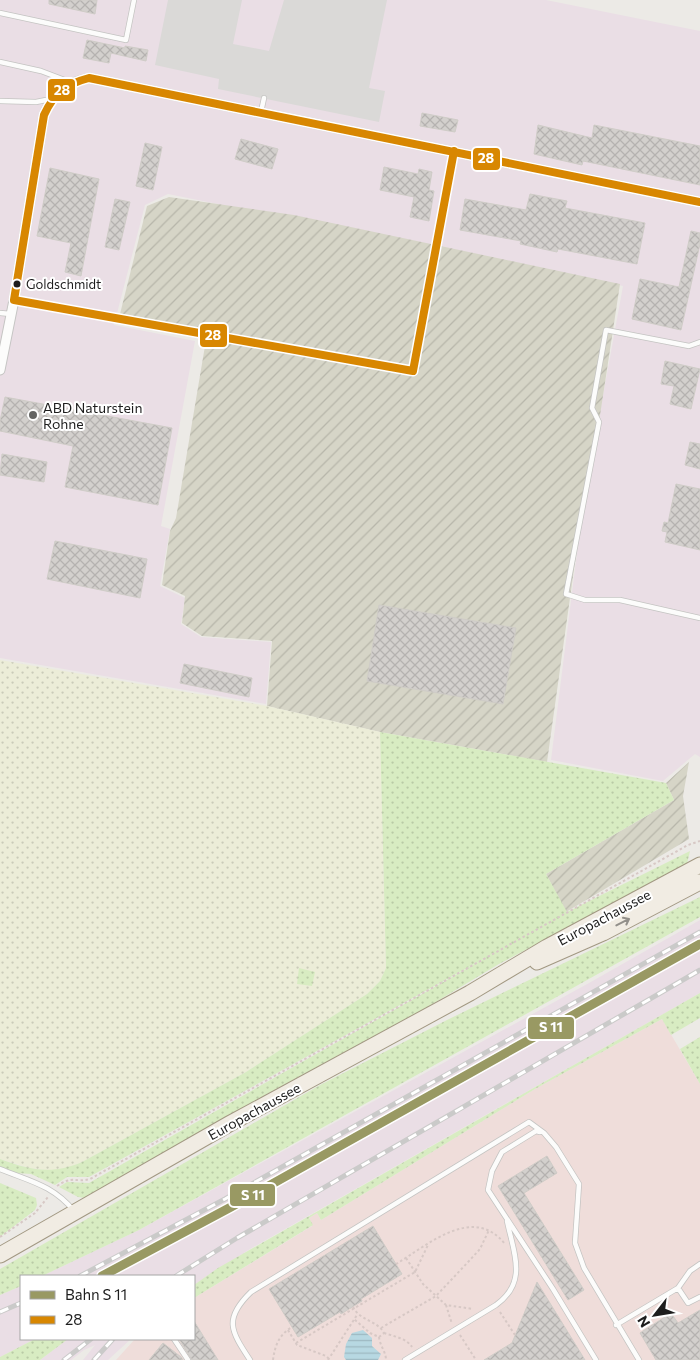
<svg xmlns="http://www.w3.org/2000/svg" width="700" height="1360" font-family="Commissioner,sans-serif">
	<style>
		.commercial { fill: #efddda }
		.industrial { fill: #eadee5 }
		.religious { fill: #dad9d7 }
		.construction { fill: url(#construction-furrows) }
		.farmland { fill: url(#farmland-dots) }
		.grass { fill: url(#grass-dots) }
		.water { fill: url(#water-rules) }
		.building { fill: url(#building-cross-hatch); stroke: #cfccc7 }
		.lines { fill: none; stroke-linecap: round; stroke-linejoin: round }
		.service-casing { stroke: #c4c4c2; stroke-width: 6 }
		.minor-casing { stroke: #c4c4c2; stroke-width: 11 }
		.primary-casing { stroke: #a29882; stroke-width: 17 }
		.path { stroke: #d7c8c5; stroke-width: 2; stroke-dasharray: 2.5 2.5; stroke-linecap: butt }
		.service { stroke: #fcfcfb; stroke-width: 4.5 }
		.minor { stroke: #fcfcfb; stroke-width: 9 }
		.primary { stroke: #f1ece3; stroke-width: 15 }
		.rail-casing { stroke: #cacac9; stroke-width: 5 }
		.rail { stroke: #fff; stroke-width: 3; stroke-dasharray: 9; stroke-linecap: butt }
		.bus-1-casing { stroke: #fff; stroke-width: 11 }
		.bus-1 { stroke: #d88701; stroke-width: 8 }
		.rail-1-casing { stroke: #fff; stroke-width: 12 }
		.rail-1 { stroke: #999963; stroke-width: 9 }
		.oneway { stroke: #928f8a }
		.bus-dot { fill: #1d1d1d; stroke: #fff; stroke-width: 2 }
		.poi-dot { fill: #656563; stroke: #fff; stroke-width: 2 }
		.labels { text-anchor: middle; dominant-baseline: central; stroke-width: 4; stroke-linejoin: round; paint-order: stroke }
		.bus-label { font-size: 13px; fill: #1d1d1d; stroke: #fff; text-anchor: start }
		.poi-label { font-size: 14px; fill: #1d1d1d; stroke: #fff; text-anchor: start }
		.street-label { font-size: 14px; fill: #1d1d1d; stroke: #fff }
		.line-badge { stroke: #fff; stroke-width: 2 }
		.badge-label { font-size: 14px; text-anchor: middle; font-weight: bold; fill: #fff }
	</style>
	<defs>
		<pattern id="construction-furrows" width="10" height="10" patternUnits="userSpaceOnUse" patternTransform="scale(1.25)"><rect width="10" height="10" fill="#d6d5c7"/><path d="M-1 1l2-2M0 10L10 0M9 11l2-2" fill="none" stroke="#b7b6aa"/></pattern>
		<pattern id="farmland-dots" width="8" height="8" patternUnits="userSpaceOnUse" patternTransform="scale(1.25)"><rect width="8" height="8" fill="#ecedd8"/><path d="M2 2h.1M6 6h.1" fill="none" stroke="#cacbb9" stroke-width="1.8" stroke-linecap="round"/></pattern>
		<pattern id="grass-dots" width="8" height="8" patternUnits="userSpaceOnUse" patternTransform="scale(1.25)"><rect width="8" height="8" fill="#d8ecc2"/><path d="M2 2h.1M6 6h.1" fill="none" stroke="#b9caa6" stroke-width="1.8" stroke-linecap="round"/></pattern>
		<pattern id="water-rules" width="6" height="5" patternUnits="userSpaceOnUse" patternTransform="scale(1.25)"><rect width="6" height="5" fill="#b7d8e2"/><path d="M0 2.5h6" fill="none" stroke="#9db9c1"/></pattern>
		<pattern id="building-cross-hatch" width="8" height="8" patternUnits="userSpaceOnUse" patternTransform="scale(1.25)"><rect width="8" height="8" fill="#d3d0cd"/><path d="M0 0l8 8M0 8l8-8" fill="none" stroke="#b5b2b0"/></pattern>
	</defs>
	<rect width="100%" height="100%" fill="#eceae6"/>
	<path class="commercial" d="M662 1019 700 1084V1360H116L135 1339H194V1298L312 1226 309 1218 317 1213 321 1220 535 1089Z"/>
	<path class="industrial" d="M0 0H546L700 31V757L695 754 663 781 551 760 583 505 623 286 168 194 145 205 114 325 195 341 161 526 170 529 160 586 185 598 181 624 201 637 271 642 266 704 0 658Z
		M700 920V993L250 1249 194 1285V1276H42L139 1230 589 983Z
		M21 1286V1339H35L0 1357V1295Z
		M68 1339H131L108 1360H83L95 1345 84 1350 71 1360H40Z"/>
	<path class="religious" d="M168 0H242L233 44 269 51 284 0H387L369 88 385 91 379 122 218 89 219 79 155 65Z"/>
	<path class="construction" d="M169 197 294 215 620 284 599 422 583 505 547 762 380 732 267 706 272 641 202 636 182 623 185 596 162 585 170 531 176 518 207 334 119 318 147 206Z
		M689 762 683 796 689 839 566 912 546 874 674 800 666 783Z"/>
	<path class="farmland" d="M0 660 267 706 380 732 386 968 380 981 367 994 246 1072 82 1162 68 1168 54 1171 29 1168 0 1159Z"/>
	<path class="grass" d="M380 732 666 783 674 800 546 874 567 912 690 851 687 864 499 964 424 1009 265 1095 85 1198 78 1197 59 1187 67 1182 89 1183 496 952 89 1177H67L55 1185 31 1174 16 1173 0 1167V1159C30 1170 52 1175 82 1162L246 1072 367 994 380 981 386 968Z
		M700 897V917L139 1230 42 1276H21V1286L0 1295V1269L320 1085 447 1020Z
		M299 968 315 972 312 986 297 984Z
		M700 993V1018L671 1035 662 1019 535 1089 321 1220 317 1213 309 1218 313 1225 194 1298V1285L218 1268Z
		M700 1037V1084L680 1049Z
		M0 1183 36 1198 37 1205 35 1210 0 1237Z
		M35 1339H68L40 1360H0V1357Z"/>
	<path class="water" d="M363 1330 372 1338V1346L381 1354 378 1360H346L344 1357 346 1344 352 1333Z"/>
	<path class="building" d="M49 0H97L95 14 49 4Z
		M87 40 125 48V46L148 50 146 61 111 53 109 63 83 58Z
		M422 113 458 120 455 132 420 126Z
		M538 125 592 138 594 125 700 146V185L583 161 582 165 534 154Z
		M241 139 278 149 272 169 235 159Z
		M145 143 162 147 153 190 136 186Z
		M384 167 418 174 419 169 432 172 429 190 434 191 429 221 410 217 414 197 380 190Z
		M50 168 99 179 81 276 65 272 71 243 37 236Z
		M530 194 567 201 565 208 645 223 637 264 558 249 557 252 520 244 521 241 460 230 465 199 526 210Z
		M115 199 130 202 119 250 105 247Z
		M691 231 700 233V244L681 330 632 319 640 279 679 287Z
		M665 361 700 369 691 409 670 404 674 386 661 384Z
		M5 397 172 428 158 505 65 487 73 446 0 431V421Z
		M690 442 700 444V469L685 465Z
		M2 454 47 462 44 482 0 475Z
		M676 484 700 489V550L665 542 667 532 662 531 664 522 668 523Z
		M55 541 147 559 140 598 47 579Z
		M379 605 516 628 503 704 367 681Z
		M184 664 252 678 249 697 180 683Z
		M547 1156 557 1173 524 1193 584 1290 568 1300 498 1186Z
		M373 1226 402 1274 361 1299 362 1301 341 1314 340 1312 298 1337 269 1289Z
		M537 1282 585 1360H484L512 1343Z
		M700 1310V1360H656L640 1333 671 1313 678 1323Z
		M194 1321 218 1360H192L179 1339H194Z
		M163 1343 181 1357 183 1360H149Z"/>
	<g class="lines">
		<defs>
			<path id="service" d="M0 13 126 40 134 0
				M0 62 41 71 70 82
				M0 101 36 102 51 99
				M261 112 264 98
				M14 300 413 371 454 153
				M0 313 11 314
				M700 342 689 346 606 330 592 408 599 422 566 594 585 600H620L700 618
				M540 1132 536 1131 502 1152 492 1171 488 1190 553 1289 596 1360
				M0 1169C29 1181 53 1185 74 1211
				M678 1288 688 1303 700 1297
				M616 1325 678 1288 690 1271 700 1264
				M174 1339 188 1360
				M250 1360C231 1331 223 1319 251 1292L529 1122 544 1133 556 1147 579 1184 575 1243 584 1268 639 1360
				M405 1360 496 1305C528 1282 514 1254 507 1221"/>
			<path id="minor" d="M0 370 14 300 44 115C54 91 64 84 89 78L700 202"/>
			<path id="primary" d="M537 962 603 933 700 882
				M0 1255 229 1124 470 993 547 947 700 865"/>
		</defs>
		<use href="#service" class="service-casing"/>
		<use href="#minor" class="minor-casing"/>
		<use href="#primary" class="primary-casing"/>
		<path class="path" d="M57 1186C73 1175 75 1183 90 1179L688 845 700 841
			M0 1237 35 1213 48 1197
			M406 1258 423 1284 446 1305 473 1309
			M396 1264C428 1245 473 1204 505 1244
			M446 1305 452 1324
			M353 1307C360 1321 377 1320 384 1333L379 1337 370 1333 354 1319
			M500 1312 515 1335
			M381 1328 436 1296 469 1261 480 1249 489 1230
			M288 1330 297 1345 326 1356 330 1360
			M384 1333C393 1336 406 1338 412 1347
			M460 1335 476 1360
			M379 1337C380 1346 386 1352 386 1360
			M296 1343 415 1272 428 1245
			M273 1360C275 1345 279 1335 292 1327
			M328 1360 357 1315"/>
		<use href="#service" class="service"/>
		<use href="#minor" class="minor"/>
		<use href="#primary" class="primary"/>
		<defs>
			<path id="rail" d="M80 1276 225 1199 700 932
				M176 1276 237 1238 700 970
				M0 1312 21 1303
				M64 1360 91 1339
				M94 1360 113 1339"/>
		</defs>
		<use href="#rail" class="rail-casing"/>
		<use href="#rail" class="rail"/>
		<defs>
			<path id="bus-1" d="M14 300 44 115C54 93 66 84 89 78L700 202
				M14 300 413 371
				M413 371 454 151"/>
		</defs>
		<use href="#bus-1" class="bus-1-casing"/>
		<use href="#bus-1" class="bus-1"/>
		<defs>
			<path id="rail-1" d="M102 1276 231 1207 700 944"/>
		</defs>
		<use href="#rail-1" class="rail-1-casing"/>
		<use href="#rail-1" class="rail-1"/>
	</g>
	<defs><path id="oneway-shaft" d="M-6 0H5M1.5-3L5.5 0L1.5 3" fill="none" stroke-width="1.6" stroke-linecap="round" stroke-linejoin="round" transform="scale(1.25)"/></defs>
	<use class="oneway" href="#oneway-shaft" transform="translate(623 922) rotate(-27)"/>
	<circle class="bus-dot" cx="17" cy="284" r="4.5"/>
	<circle class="poi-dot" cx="33" cy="415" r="5"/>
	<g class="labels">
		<g class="bus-label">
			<text x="26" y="284">Goldschmidt</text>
		</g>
		<g class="poi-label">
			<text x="43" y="407">ABD Naturstein<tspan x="43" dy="16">Rohne</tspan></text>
		</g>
		<g class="street-label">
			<text transform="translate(604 917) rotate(-28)">Europachaussee</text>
			<text transform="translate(254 1111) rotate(-29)">Europachaussee</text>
		</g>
	</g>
	<g class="line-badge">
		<rect x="47" y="78" width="29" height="24" rx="5" fill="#d88701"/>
		<rect x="472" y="147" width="29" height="24" rx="5" fill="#d88701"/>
		<rect x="199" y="323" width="29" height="25" rx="5" fill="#d88701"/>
		<rect x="527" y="1016" width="48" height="24" rx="5" fill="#999963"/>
		<rect x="229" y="1183" width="47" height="24" rx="5" fill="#999963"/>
	</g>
	<g class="badge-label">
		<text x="62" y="95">28</text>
		<text x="486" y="163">28</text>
		<text x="213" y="340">28</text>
		<text x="551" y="1032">S 11</text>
		<text x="253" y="1200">S 11</text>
	</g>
	<rect x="20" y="1275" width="175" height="65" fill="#ffffff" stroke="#a5a5a5"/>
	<rect x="30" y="1291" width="25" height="8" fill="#999963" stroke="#a5a5a5"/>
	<text x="65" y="1300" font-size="15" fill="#1d1d1d">Bahn S 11</text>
	<rect x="30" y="1316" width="25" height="8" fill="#d88701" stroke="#a5a5a5"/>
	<text x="65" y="1325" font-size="15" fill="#1d1d1d">28</text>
	<g transform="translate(655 1315) rotate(239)" stroke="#ffffff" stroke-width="4" paint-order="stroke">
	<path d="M0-4L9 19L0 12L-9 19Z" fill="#1d1d1d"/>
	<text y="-8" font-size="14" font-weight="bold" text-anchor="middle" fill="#1d1d1d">N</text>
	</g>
</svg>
